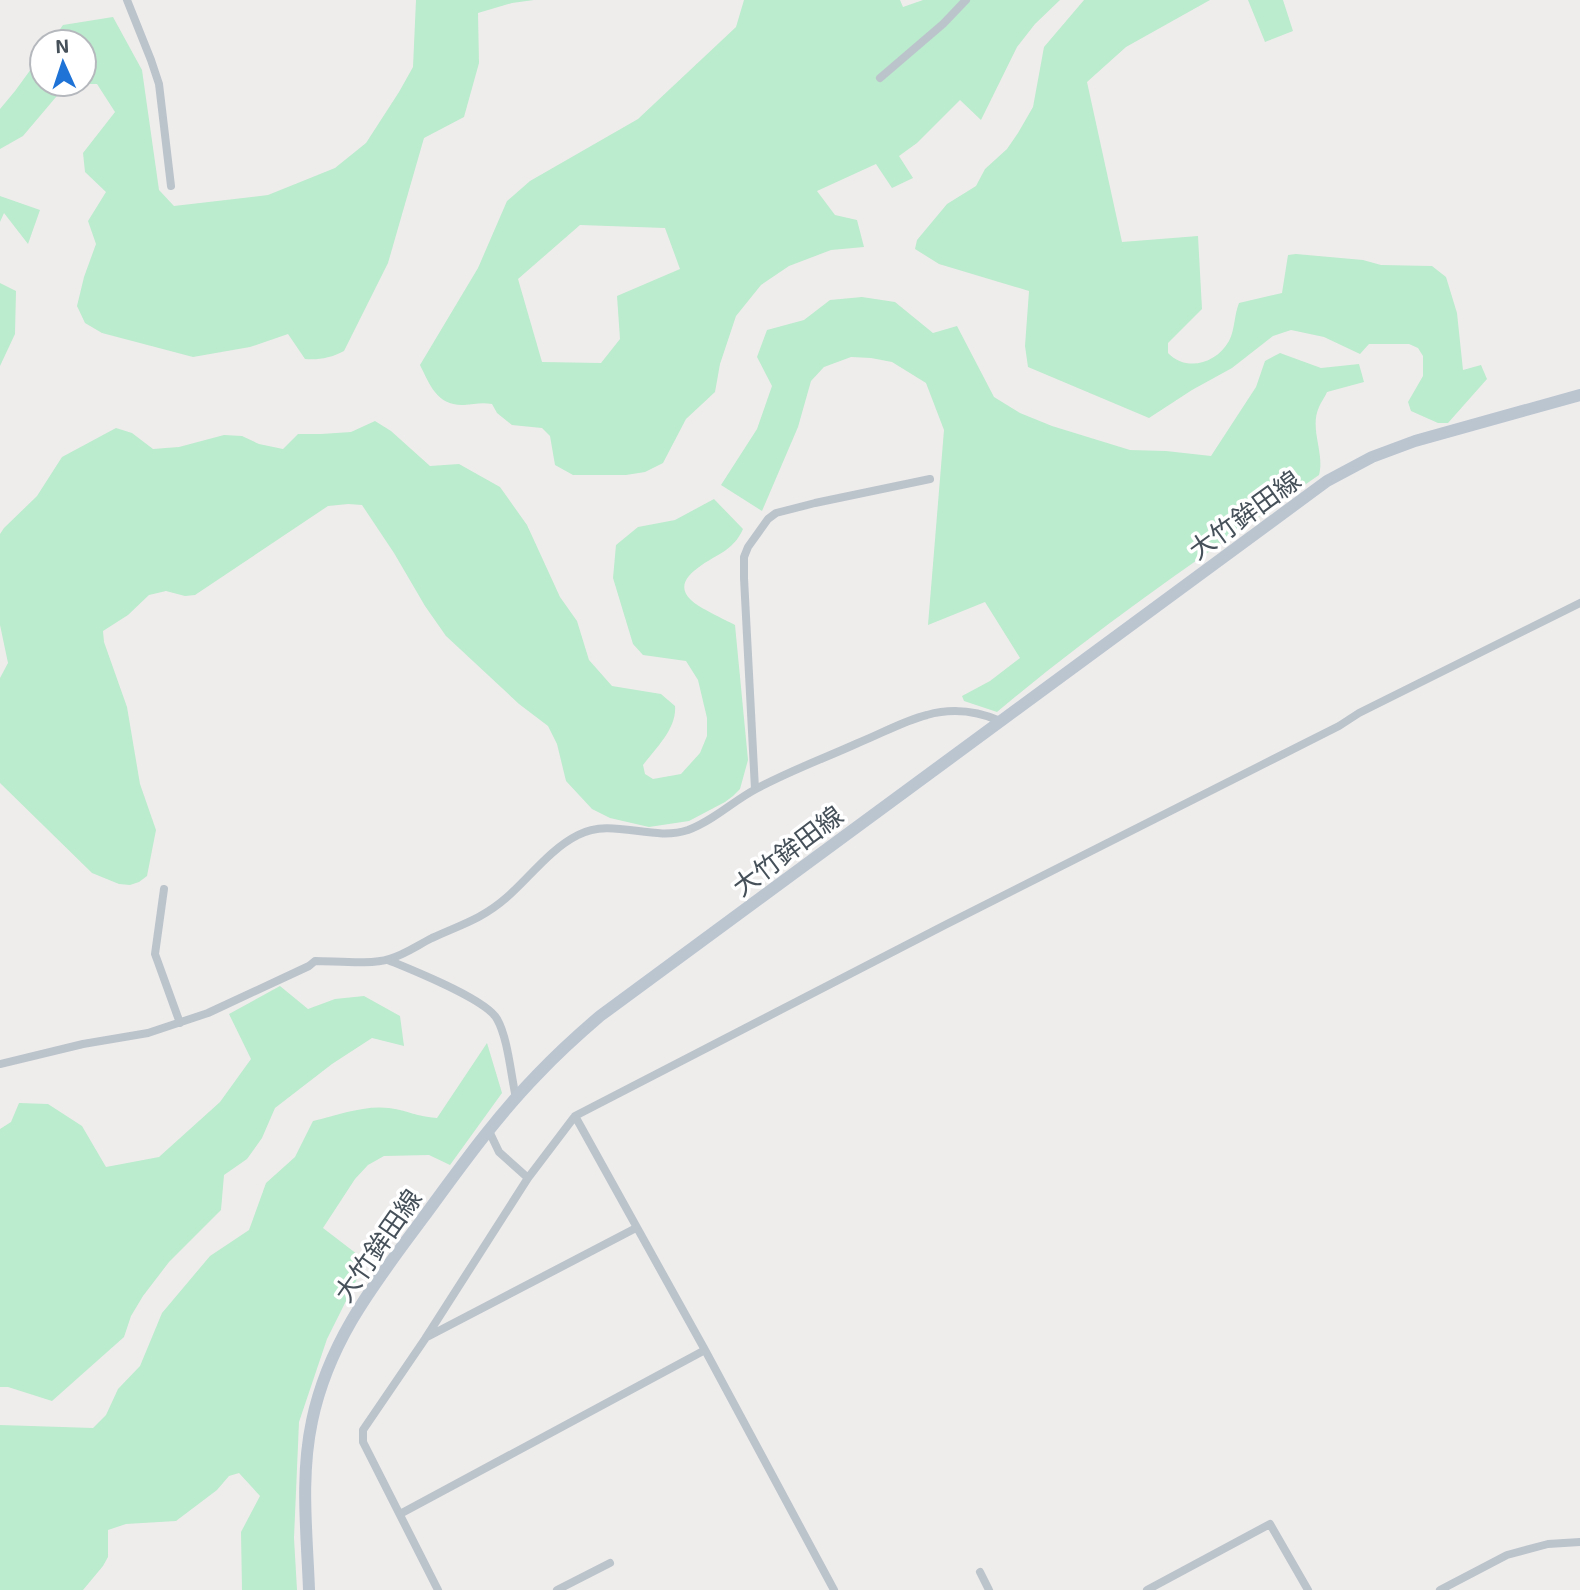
<svg xmlns="http://www.w3.org/2000/svg" width="1580" height="1590" font-family="'Exo 2','Noto Sans JP',sans-serif">
	<style>
		.green { fill: #bbeccd; fill-rule: evenodd }
		.lines { fill: none; stroke-linecap: round; stroke-linejoin: round }
		.minor { stroke: #bbc4cb; stroke-width: 8 }
		.secondary { stroke: #bac5d0; stroke-width: 12 }
		.labels { text-anchor: middle; dominant-baseline: central; stroke-width: 7; stroke-linejoin: round; paint-order: stroke }
		.street-label { font-size: 26px; fill: #455059; stroke: #fff }
	</style>
	<rect width="100%" height="100%" fill="#efecec"/>
	<path class="green" d="M416 0H534L512 3 478 13 479 63 464 117 424 138 388 263 344 351C331 358 319 360 305 359L288 334 250 347 193 357 102 333 85 323 77 306 84 277 96 244 88 221 106 192 85 172 83 153 115 112 97 84H84V42H51L63 25 113 17 142 70 159 190 174 206 268 195 335 168 366 143 399 92 413 67Z
		M744 0H900L903 7 923 0H1060L1035 24 1017 47 981 120 960 100 917 143 899 156 913 178 892 188 876 164 817 191 835 215 857 220 864 247 831 250 789 266 761 285 736 316 720 364 715 392 686 419 663 463 645 472 626 475H573L555 465 550 436 542 428 512 425 497 413 492 404C482 402 474 404 464 405 437 406 430 385 420 365L478 268 507 201 530 181 638 119 736 27ZM580 225 665 228 680 269 617 296 620 339 601 363 542 362 518 279Z
		M1084 0H1210L1126 47 1087 82 1122 242 1198 236 1202 309 1168 343V353C1186 372 1216 364 1229 341 1235 330 1234 315 1239 303L1282 293 1288 255 1296 254 1363 260 1381 265 1432 266 1446 277 1457 313 1463 370 1481 365 1487 379 1448 423H1438L1411 411 1408 402 1423 376V356L1418 348 1409 344H1369L1360 354 1324 337 1291 330 1273 336 1232 368 1192 390 1149 418 1028 367 1025 346 1029 291 939 264 915 249 917 240 947 204 976 186 985 169 1007 149 1018 133 1033 107 1044 47Z
		M1248 0H1283L1293 31 1265 42Z
		M42 54V84H67L23 136 0 149V109L15 91Z
		M0 196 40 210 28 244 4 213 0 222Z
		M0 283 16 291 15 334 0 366Z
		M862 297 895 302 933 333 957 326 994 397 1020 413 1052 426 1130 450 1166 451 1211 456 1256 387 1265 361 1280 353 1321 368 1359 364 1364 382 1327 392C1325 397 1321 402 1319 407 1309 429 1325 453 1319 475 1210 551 1099 626 997 712L964 701 962 696 990 681 1020 658 985 602 928 625 944 430 926 383 892 362 871 358 851 357 824 367 811 381 798 427 762 511 721 485 757 429 772 386 757 357 767 330 804 320 830 300Z
		M375 421 391 431 430 466 459 464 500 487 527 525 560 597 577 621 589 660 612 686 661 694 675 706C677 728 656 748 643 765L645 774 653 779 681 774 700 753 707 736V718L698 680 686 661 643 655 633 644 613 578 616 545 638 527 675 520 714 499 743 529C739 538 734 544 726 550 714 559 667 578 691 600 699 608 724 619 735 625L748 760 740 789 733 796 725 802 689 821 649 827 610 818 592 809 566 781 557 744 548 726 519 704 446 636 425 606 394 553 362 505 348 504 328 506 195 595 185 596 166 591 149 595 128 615 103 631 104 642 127 707 140 784 156 830 147 876 139 882 130 885 119 884 92 873 0 783V678L8 663 0 625V534L4 528 37 496 62 457 116 428 132 433 153 449 179 447 224 435 242 436 259 444 283 449 298 434H321L351 432Z
		M280 986 308 1009 335 999 364 996 400 1016 404 1046 372 1038 332 1064 275 1108 262 1138 247 1159 224 1175 221 1210 169 1262 143 1296 131 1316 124 1337 52 1401 8 1387H0V1129L11 1122 19 1103 48 1104 82 1126 106 1167 159 1157 220 1102 251 1059 229 1014Z
		M487 1043 502 1093 450 1165 429 1155 384 1156 368 1165 355 1179 323 1228 366 1261 327 1339 299 1422 294 1538 297 1590H242L241 1532 260 1496 239 1473 229 1476 217 1490 176 1521 126 1524 108 1530V1557L103 1566 83 1590H0V1425L93 1428 106 1415 118 1389 140 1366 162 1313 210 1256 249 1230 266 1183 295 1157 313 1121C338 1115 364 1105 389 1108 406 1110 418 1117 437 1118Z"/>
	<g class="lines">
		<path class="minor" d="M127 0 151 60 159 84 171 186
			M880 78 943 24 966 0
			M755 789 744 578V557L748 547 768 519 776 513 815 503 930 479
			M164 889 155 954 180 1023
			M388 960C412 970 486 999 497 1019 508 1038 511 1076 516 1098
			M0 1064 83 1044 148 1033 208 1013 309 966 315 961C335 961 372 965 389 959 404 955 418 945 432 938 460 925 482 919 506 898 530 877 550 849 578 835 612 817 652 842 688 830 713 821 733 801 756 789 789 771 825 758 858 743 881 734 903 721 927 715 952 708 977 711 1000 721
			M575 1116 705 1350 834 1590
			M489 1131 499 1152 528 1178
			M427 1337 636 1228
			M400 1514 705 1350
			M980 1572 989 1590
			M438 1590 363 1442V1430L425 1339 528 1178 575 1116 945 925 1339 726 1359 713 1580 603
			M557 1590 610 1563
			M1147 1590 1270 1524 1308 1590
			M1440 1590 1507 1555 1548 1544 1580 1542"/>
		<path class="secondary" d="M309 1590C307 1534 300 1477 312 1421 329 1340 375 1283 423 1218 459 1169 495 1118 538 1074 558 1053 579 1034 600 1016L1327 481 1372 457 1415 441 1580 395"/>
	</g>
	<g class="labels">
		<g class="street-label">
			<text transform="translate(1244 514) rotate(-36)">大竹鉾田線</text>
			<text transform="translate(787 850) rotate(-37)">大竹鉾田線</text>
			<text transform="translate(377 1245) rotate(-55)">大竹鉾田線</text>
		</g>
	</g>
	<g transform="translate(63 63) rotate(357)"><circle r="33" fill="#ffffff" stroke="#b5b9bd" stroke-width="2"/>
	<path d="M0-5L12 26L0 18L-12 26Z" fill="#1f73d6"/>
	<text y="-10" font-size="19" font-weight="bold" text-anchor="middle" fill="#455059">N</text>
	</g>
</svg>
